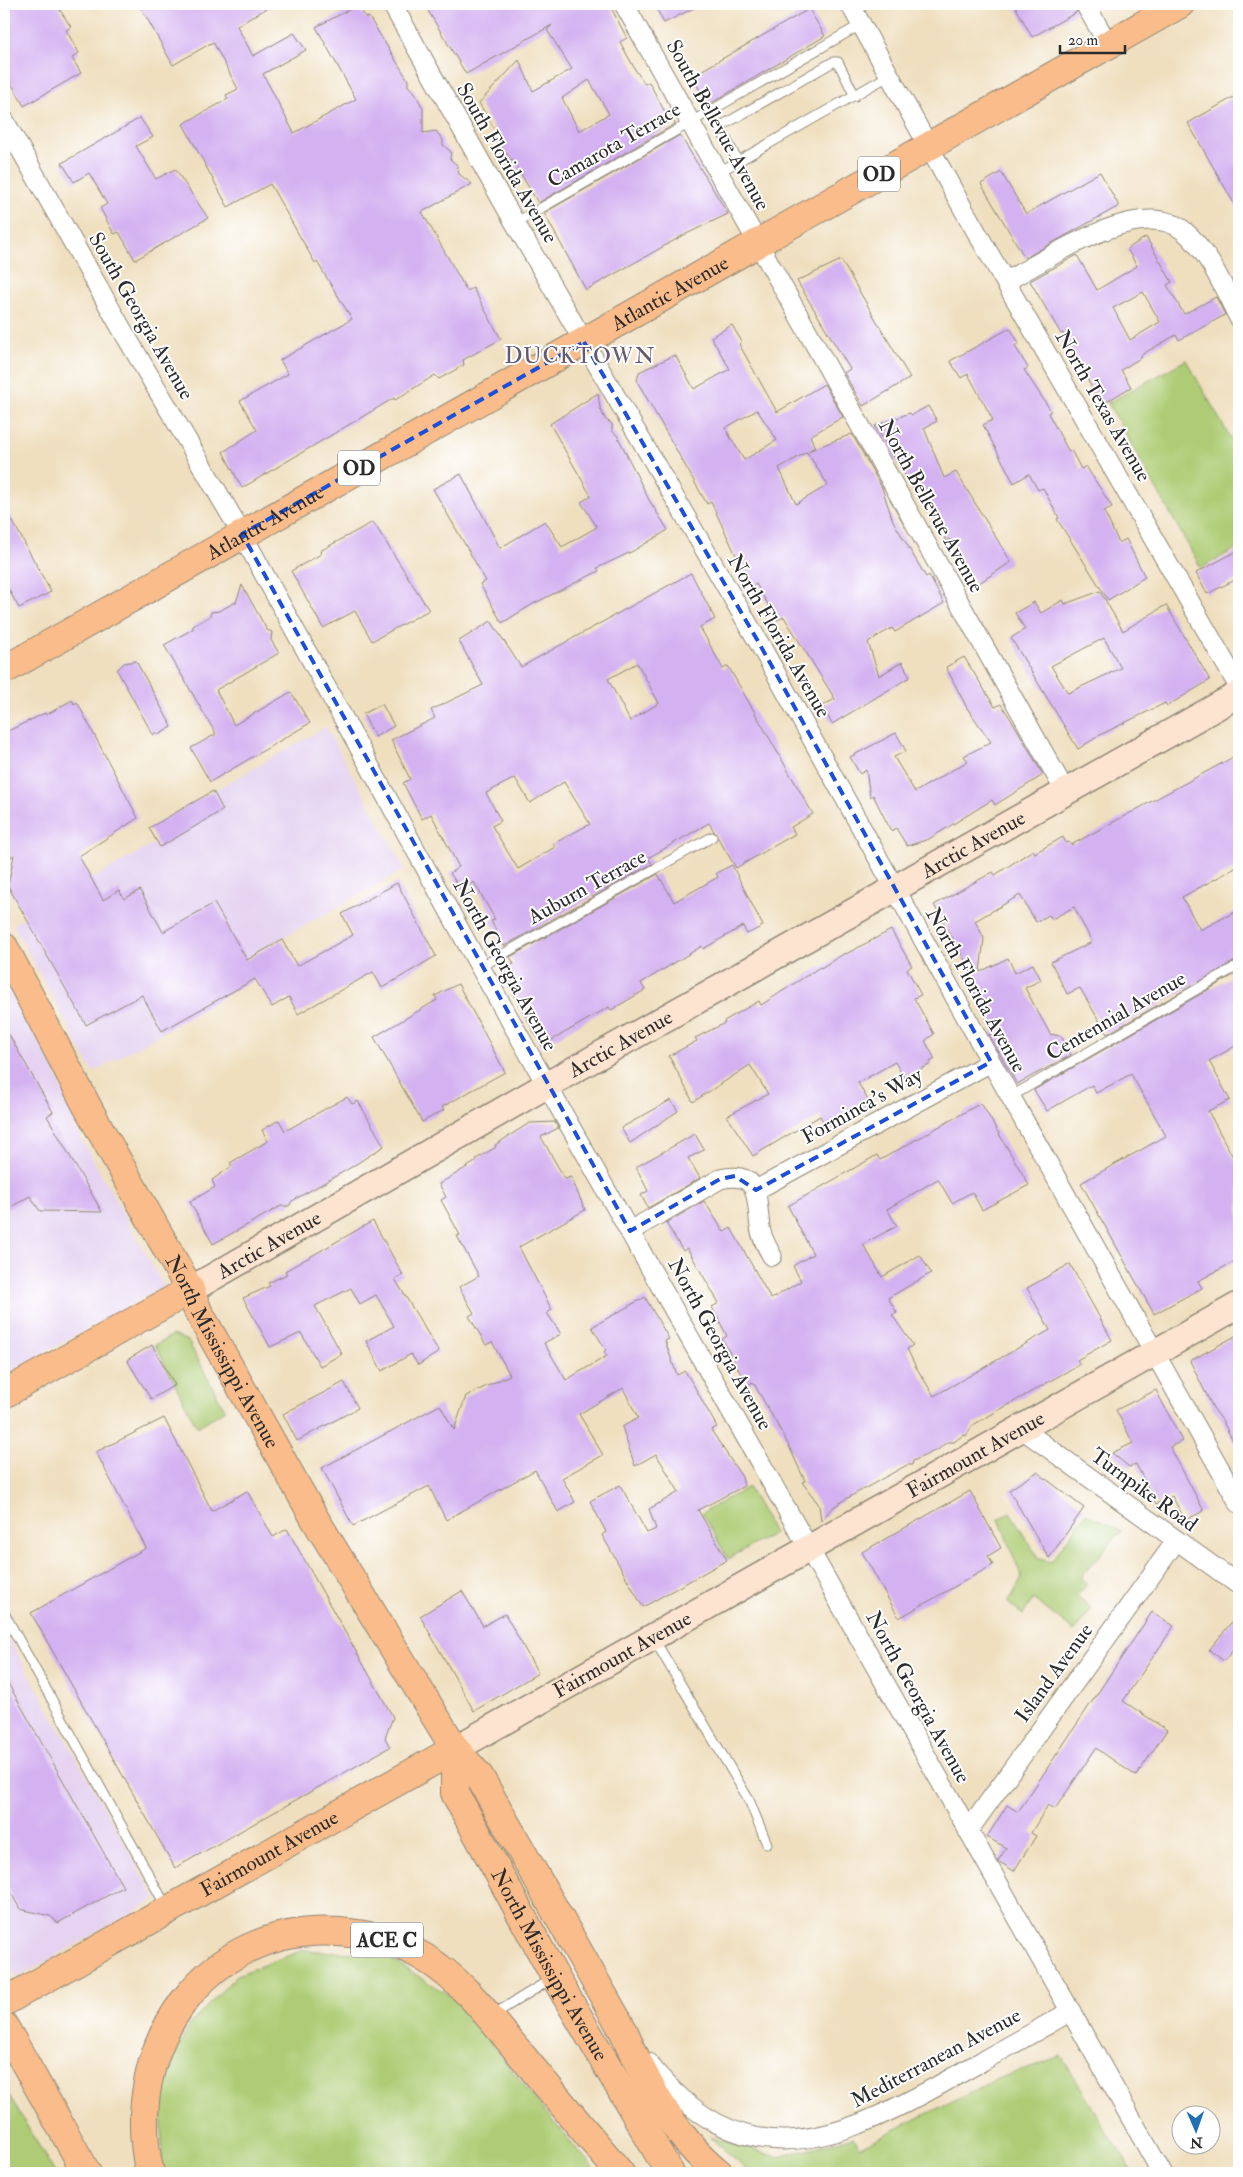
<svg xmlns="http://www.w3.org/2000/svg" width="1243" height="2177" font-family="'IM FELL Double Pica',serif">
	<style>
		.built { fill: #e5d3f1 }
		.green { fill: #adcc74; stroke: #6c7c50 }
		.building { fill: #d4b2f1; fill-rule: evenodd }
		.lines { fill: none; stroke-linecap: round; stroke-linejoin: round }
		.lane-casing { stroke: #8d8575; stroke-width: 11 }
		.street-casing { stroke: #8d8575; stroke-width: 21 }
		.secondary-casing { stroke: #8d8575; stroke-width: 29 }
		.primary-casing { stroke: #8d8575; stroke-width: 30 }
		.highway-casing { stroke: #8d8575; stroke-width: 30 }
		.lane { stroke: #fff; stroke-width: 9 }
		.street { stroke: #fff; stroke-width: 19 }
		.secondary { stroke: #fde4d0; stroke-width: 26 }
		.primary { stroke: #f9bc8a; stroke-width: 28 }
		.highway { stroke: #f9bc8a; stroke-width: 28 }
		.marked { fill: none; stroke: #1d4ed8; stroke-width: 4; stroke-dasharray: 10 6; stroke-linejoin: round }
		.labels { text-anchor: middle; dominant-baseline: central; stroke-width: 4; stroke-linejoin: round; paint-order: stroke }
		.shield { fill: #fff; stroke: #6b6b6b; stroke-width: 1 }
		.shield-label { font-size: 20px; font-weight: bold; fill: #2b2b2b }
		.street-label { font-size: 21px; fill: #2b2b2b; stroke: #fff }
		.neighbourhood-label { font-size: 22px; letter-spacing: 1px; fill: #665a70; stroke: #fff }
	</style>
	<rect width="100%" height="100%" fill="#fff"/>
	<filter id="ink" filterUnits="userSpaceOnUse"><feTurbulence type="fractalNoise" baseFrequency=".02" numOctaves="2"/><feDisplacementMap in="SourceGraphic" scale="10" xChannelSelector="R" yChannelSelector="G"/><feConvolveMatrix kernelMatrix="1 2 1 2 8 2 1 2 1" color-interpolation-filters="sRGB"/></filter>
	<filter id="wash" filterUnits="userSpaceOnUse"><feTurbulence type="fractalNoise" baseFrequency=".0096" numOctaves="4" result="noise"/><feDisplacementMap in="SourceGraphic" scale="20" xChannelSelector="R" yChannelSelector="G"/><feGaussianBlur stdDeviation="1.12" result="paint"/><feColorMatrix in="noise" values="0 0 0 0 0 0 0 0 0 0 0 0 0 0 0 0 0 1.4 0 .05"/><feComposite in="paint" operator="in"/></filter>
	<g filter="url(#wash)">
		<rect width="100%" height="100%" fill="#efdfbf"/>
		<path class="built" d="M326 727 405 869 246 958 257 978 93 1072 13 924 157 842 149 828Z
			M4 979 53 1066 80 1137 164 1286 4 1375Z
			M4 1630 156 1899 17 1978 4 1955Z"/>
		<path class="green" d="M1186 360 1231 439 1239 434V547L1201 568 1108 403Z
			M173 1335 188 1341 225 1410 197 1427 155 1345Z
			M748 1487 774 1533 728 1559 702 1513Z
			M1010 1512 1039 1559 1051 1562 1086 1513 1121 1531 1080 1578 1087 1584 1077 1596 1092 1609 1074 1631 1033 1599 1023 1615 1008 1603 1022 1578 999 1519Z
			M303 1950 384 1955 457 2000 549 2117 598 2173H164L162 2168V2084L190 2024 237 1975Z
			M1061 2056 1133 2173H750L710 2137 778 2157 853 2137 860 2147 997 2079Z
			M4 2087 55 2173H4Z"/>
		<g id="blocks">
			<path class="building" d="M4 4H56L71 27 66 30 79 53 72 58 81 73 24 106 4 70Z
				M139 4H274L237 26 253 56 294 33 306 50 263 74 294 133 356 99 316 27 358 5 366 18 369 17 408 80V86L414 91 423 108V133L436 131 443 140V145L451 152 450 159 457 165 459 174 472 184 422 212 467 291 473 288 501 339 463 360 464 365 439 379 435 375 395 400 394 398 242 488 223 452 257 430 240 401 288 374 280 360 352 319 317 262 315 263 270 184 228 207 183 124 228 99 226 95 238 89 213 42 173 65Z
				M424 4H609L627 38 620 42 636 71 645 84 649 82 665 112 669 110 675 124 538 203 512 159 511 160 500 144 503 143 479 103 519 60 533 91 572 69 547 30 552 25 466 74ZM589 80 609 114 579 131 562 98Z
				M654 4H702L664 23Z
				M1014 4H1074L1077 12 1032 37Z
				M809 9 825 36 708 105 692 76Z
				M1239 94V212L1188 123Z
				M140 118 153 137 136 146 156 179 175 169 208 218 135 260 119 232 114 234 100 208 107 204 89 173 74 182 62 163Z
				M680 135 728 214 682 236 586 290 544 213Z
				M1001 172 1026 214 1100 172 1119 206 1025 258 981 184Z
				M1146 237 1172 282 1167 285 1184 314 1216 297 1225 315 1179 340 1176 335 1141 355 1142 357 1121 370 1131 387 1101 405 1063 333 1061 334 1030 281 1077 255 1097 290 1137 266 1127 249ZM1143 292 1160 322 1130 340 1113 308Z
				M841 260 910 378 863 406 844 373 850 369 797 281Z
				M732 325 742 342 739 344 777 412 824 384 843 417 810 436 815 447 808 451 852 434 882 488 893 521 926 577 929 575 944 603 895 632 892 628 868 642 879 676 902 662 910 677 832 724 822 706 835 699 784 617 777 620 756 584 751 587 711 502 707 504 637 381 639 372 675 355 694 389 730 369 711 337ZM757 410 777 440 744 460 725 428ZM807 452 828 485 796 504 779 468Z
				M1010 328 1019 343 1015 346 1028 368 1024 370 1051 411 1048 413 1069 452 1071 450 1081 469 1086 466 1112 507 1104 511 1119 543 1126 539 1145 577 1108 600 1057 519 1059 518 1043 488 1038 490 1029 474 1014 483 983 425 993 420 968 374 961 378 950 361Z
				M598 393 600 408 605 419 612 424V431L617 435 649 500 668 530 633 551 597 568 599 571 533 604 502 623 480 584 486 581 433 489 461 474 500 548 545 521 562 547 597 527 581 502 591 496 550 424Z
				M928 406 937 421 924 428 944 478 956 472 1011 562 976 585 949 539 946 541 928 508 926 509 875 426 910 413 912 415Z
				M4 505 51 592 19 608 4 581Z
				M373 522 429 610 372 641 355 611 323 628 291 571 321 554 320 551Z
				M1239 550V578L1207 594 1196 573Z
				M691 573 715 619 700 627 723 669 728 666 813 814 791 827 795 834 736 868 709 823 648 858 652 864 504 946 491 921 495 919 474 882 461 890 450 873 459 867 431 814 422 819 403 783 410 779 391 740 435 718 431 710 483 685 459 641 491 621 521 667ZM637 663 659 703 630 721 608 679ZM515 778 530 803 564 782 590 824 553 844 555 847 518 869 492 826 501 821 486 793Z
				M242 585 267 630 272 632 271 640 279 653 216 690 234 725 291 692 310 723 210 782 191 748 216 734 164 645 193 629V626L210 616 211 612 219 611 236 602Z
				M1100 591 1123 631 1166 605 1210 680 1167 706 1165 703 1102 734 1078 749 1011 638 1025 629 1015 613 1034 602 1041 613 1063 600 1065 604ZM1104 638 1121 668 1068 693 1051 666Z
				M964 657 995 707 1001 704 1017 729 1043 775 995 805 992 800 929 839 907 846 896 828 891 831 873 795 870 797 866 770 860 774 850 757 896 733 906 751 894 757 915 792 968 761 964 756 991 742 967 708 946 667Z
				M136 661 172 727 158 735 156 732 153 735 117 670 124 663Z
				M72 700 74 704 77 702 138 818 79 856 103 900 119 890 124 899 140 890 163 932 214 903 247 960 282 940 297 966 353 935 342 914 397 883 436 956 382 988 373 972 298 1014 289 997 272 1007 255 979 162 1031 142 995 86 1025 8 886 14 855 4 862V733L45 713 46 715Z
				M382 704 394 726 375 737 363 714Z
				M1239 754V866L1182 897 1200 930 1239 910V959L1107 1034 1080 988 1067 994 1051 962 1092 942 1074 907 1052 919 1049 915 1036 922 1020 895 975 921 984 938 980 972 1008 958 1015 973 1033 964 1041 980 1025 988 1050 1034 1061 1036 1071 1055 1017 1084 989 1035 994 1032 967 978 973 975 934 905 993 872 995 875 1033 850 1035 853 1063 837 1066 843 1069 842 1071 845Z
				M213 791 223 810 160 847 149 828Z
				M732 865 763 926 747 934 743 926 703 949 702 946 641 983 645 990 611 1010 609 1007 542 1046 513 993 516 992 502 967 514 964 510 957 658 874 674 902 718 877 716 873Z
				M891 930 912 966 907 969 921 995 914 998 934 1034 925 1041 935 1059 930 1062 931 1064 904 1078 895 1062 858 1083 872 1107 829 1132 820 1116 753 1156 727 1116 768 1094 750 1065 693 1102 669 1056 697 1041 695 1038 725 1023 724 1021 759 1001 761 1005 820 967 821 968 845 953 846 954Z
				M1239 972V1044L1209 1061 1230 1100 1208 1111 1239 1168V1259L1198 1281 1202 1288 1154 1314 1081 1183 1166 1136 1131 1074 1096 1093 1092 1085 1047 1111 1034 1090Z
				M458 984 505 1072 442 1107 444 1110 422 1122 374 1037 437 1000 435 996Z
				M4 1026 53 1112 47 1116 102 1212 40 1211 30 1196 4 1211Z
				M347 1097 352 1104 358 1101 384 1146 350 1168 292 1201 289 1206H281L213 1244 190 1202 215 1187 212 1180 232 1166 230 1163 268 1141 262 1130 279 1120 285 1131Z
				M671 1100 678 1111 630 1143 621 1128Z
				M981 1103 1029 1185 982 1210 972 1192 952 1203 938 1179 887 1209 897 1226 863 1244 882 1277 920 1255 931 1273 888 1298 897 1313 892 1315 913 1345 907 1349 916 1367 934 1396 1050 1330 1027 1288 1070 1264 1112 1340 1077 1360 1080 1364 973 1425 966 1436 963 1435 954 1442H947L939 1449 913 1461 912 1465H907L844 1500 832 1508 821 1521 819 1505 802 1482 805 1481 787 1442 753 1382 747 1385 722 1339 727 1336 712 1307 719 1303 687 1248 683 1251 666 1223 704 1201 724 1232 731 1228 771 1299 801 1281 793 1266 813 1254 788 1206 877 1155 880 1160Z
				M555 1122 558 1128 541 1137 565 1179 571 1177 585 1210 519 1247 552 1310 547 1313 561 1334 544 1343 566 1380 607 1356 604 1352 606 1350 592 1327 645 1297 669 1339 665 1341 677 1375 685 1371 694 1386 717 1427 711 1430 742 1477 744 1486 698 1510 727 1560 643 1607 602 1535 606 1532 590 1501 620 1485 647 1533 656 1529 649 1509 679 1492 656 1454 635 1466 622 1427 638 1418 623 1388 579 1414 603 1455 562 1478 575 1502 558 1512 535 1470 446 1520 429 1486 353 1526 322 1468 440 1405 454 1430 466 1396 510 1375 492 1342 486 1345 469 1316 474 1313 459 1287 479 1276 457 1236 460 1235 441 1200 446 1197 439 1184 477 1161 476 1159 496 1147 495 1145 523 1127 530 1123Z
				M695 1134 704 1150 688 1158 700 1178 648 1208 641 1195 648 1191 636 1167Z
				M373 1221 403 1275 395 1279 439 1352 418 1365 411 1354 382 1371 366 1341 394 1326 376 1295 360 1304 351 1288 315 1306 342 1354 320 1366 301 1333 270 1347 243 1298 270 1286 268 1283 287 1274 285 1271Z
				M1239 1334V1452L1222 1420 1213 1408 1190 1361Z
				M152 1345 175 1385 151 1399 127 1360Z
				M344 1382 358 1408 297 1441 283 1414Z
				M1156 1390 1182 1441 1170 1447 1204 1511 1185 1520 1172 1496 1156 1504 1136 1464 1129 1467 1112 1453 1133 1443 1116 1410Z
				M164 1418 212 1511 247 1491 273 1537 287 1529 393 1717 385 1738 390 1747 175 1868 31 1613 146 1548 96 1452Z
				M1037 1472 1084 1508 1049 1558 1009 1490Z
				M970 1491 1001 1548 988 1556 993 1565 899 1618 862 1552Z
				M462 1591 483 1626 505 1614 538 1673 474 1711 420 1616Z
				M1152 1612 1174 1626 1123 1701 1167 1730 1136 1776 1096 1748 1055 1809 1048 1805 1031 1833 1036 1836 1014 1871 998 1861 1006 1848 987 1837 1007 1805 1018 1812Z
				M1239 1613V1643L1224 1661 1209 1650Z
				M4 1676 123 1887 58 1923 50 1916 20 1909 4 1880Z"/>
		</g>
	</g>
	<g filter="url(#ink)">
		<use href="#blocks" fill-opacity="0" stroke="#8d8575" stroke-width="1"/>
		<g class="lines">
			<defs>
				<path id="lane" d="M738 161 722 132 723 125 833 62H838L855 96
					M719 172 890 75
					M515 223 862 24
					M480 967 712 837
					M1010 1097 1239 965
					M4 1613 167 1908
					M654 1639 749 1800 767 1844
					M491 2016 553 1978"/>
				<path id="street" d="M392 4 515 223 759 643 991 1062 1239 1503
					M624 4 1065 791
					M850 4 965 212 1239 687
					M1085 4 1108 44
					M4 120 120 326 242 534 480 967 1162 2173
					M1006 281C1047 260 1141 194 1184 231 1210 253 1224 289 1239 318
					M756 1190 991 1062
					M630 1231 720 1179C761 1170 756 1198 760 1227 761 1237 767 1247 772 1256
					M1022 1429 1239 1585
					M968 1831 1176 1541
					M648 2063C740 2177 828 2147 941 2084 984 2060 1028 2036 1071 2011"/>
				<g id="secondary">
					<path id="s1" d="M190 1290 547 1085 1239 694"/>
					<path id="s2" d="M455 1749 1239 1305"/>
				</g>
				<g id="primary">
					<path id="s3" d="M4 947 88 1108 190 1290 198 1311 315 1519 455 1749 479 1776 624 2032"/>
					<path d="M4 1394 190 1290"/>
					<path id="s4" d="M455 1749V1793L555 1977 670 2173"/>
					<path id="s5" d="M4 2002 455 1749"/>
				</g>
				<g id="highway">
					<path id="s6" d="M4 670 1180 4"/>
					<path d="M4 2026 87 2173"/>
					<path d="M624 2032C647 2085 674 2137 719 2173"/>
					<path d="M150 2173C120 2049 205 1922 339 1932 370 1934 399 1942 425 1958 463 1981 490 2018 518 2051 552 2092 586 2133 620 2173"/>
				</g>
			</defs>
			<use href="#lane" class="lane-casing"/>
			<use href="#street" class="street-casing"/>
			<use href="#secondary" class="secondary-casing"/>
			<use href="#primary" class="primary-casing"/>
			<use href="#highway" class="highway-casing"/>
			<use href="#lane" class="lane"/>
			<use href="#street" class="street"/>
			<use href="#secondary" class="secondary"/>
			<use href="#primary" class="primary"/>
			<use href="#highway" class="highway"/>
		</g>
	</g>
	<path class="marked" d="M584 342 759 643 991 1062 756 1190 735 1176 720 1179 630 1231 242 534Z"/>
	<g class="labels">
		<g class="shield">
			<rect x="858" y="156.5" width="42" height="35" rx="4"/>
			<rect x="338" y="450.5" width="42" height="35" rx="4"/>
			<rect x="351" y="1922.5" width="72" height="35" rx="4"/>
		</g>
		<g class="shield-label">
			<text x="879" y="174">OD</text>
			<text x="359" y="468">OD</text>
			<text x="387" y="1940">ACE C</text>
		</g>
		<g class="street-label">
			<text transform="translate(718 125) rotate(61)">South Bellevue Avenue</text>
			<text transform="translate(614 145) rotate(-30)">Camarota Terrace</text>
			<text transform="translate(507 163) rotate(60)">South Florida Avenue</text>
			<text stroke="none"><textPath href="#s6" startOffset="765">Atlantic Avenue</textPath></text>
			<text transform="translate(141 316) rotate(60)">South Georgia Avenue</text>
			<text transform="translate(1103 406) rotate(60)">North Texas Avenue</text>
			<text transform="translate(931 506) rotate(61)">North Bellevue Avenue</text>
			<text stroke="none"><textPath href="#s6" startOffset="300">Atlantic Avenue</textPath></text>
			<text transform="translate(779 636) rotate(60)">North Florida Avenue</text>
			<text stroke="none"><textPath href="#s1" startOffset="901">Arctic Avenue</textPath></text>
			<text transform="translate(587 887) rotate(-29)">Auburn Terrace</text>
			<text transform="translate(505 965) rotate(61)">North Georgia Avenue</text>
			<text transform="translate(976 990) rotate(61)">North Florida Avenue</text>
			<text transform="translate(1116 1016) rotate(-30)">Centennial Avenue</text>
			<text stroke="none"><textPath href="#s1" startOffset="496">Arctic Avenue</textPath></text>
			<text transform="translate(862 1106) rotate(-29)">Forminca's Way</text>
			<text stroke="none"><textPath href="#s1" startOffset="91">Arctic Avenue</textPath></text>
			<text transform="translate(720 1344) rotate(61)">North Georgia Avenue</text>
			<text stroke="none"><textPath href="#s3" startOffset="460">North Mississippi Avenue</textPath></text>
			<text stroke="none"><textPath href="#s2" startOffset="598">Fairmount Avenue</textPath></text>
			<text transform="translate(1144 1490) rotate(36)">Turnpike Road</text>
			<text stroke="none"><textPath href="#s2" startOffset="192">Fairmount Avenue</textPath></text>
			<text transform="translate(1054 1673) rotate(-54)">Island Avenue</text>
			<text transform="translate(918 1697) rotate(61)">North Georgia Avenue</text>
			<text stroke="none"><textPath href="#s5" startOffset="304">Fairmount Avenue</textPath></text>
			<text stroke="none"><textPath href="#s4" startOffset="240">North Mississippi Avenue</textPath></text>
			<text transform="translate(936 2058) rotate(-28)">Mediterranean Avenue</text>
		</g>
		<g class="neighbourhood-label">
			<text x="580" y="356">DUCKTOWN</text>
		</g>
	</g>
	<rect width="1243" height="2177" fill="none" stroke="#fff" stroke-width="20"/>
	<g transform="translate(1196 2130) rotate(178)"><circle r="24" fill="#ffffff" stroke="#aaaaaa"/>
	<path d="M0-4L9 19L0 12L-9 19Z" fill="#1f6fb2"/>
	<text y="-8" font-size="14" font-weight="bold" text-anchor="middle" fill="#2b2b2b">N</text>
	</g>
	<path d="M1060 45v8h65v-8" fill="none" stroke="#2b2b2b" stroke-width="2.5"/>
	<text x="1068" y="45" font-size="15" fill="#2b2b2b" stroke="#ffffff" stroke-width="4" paint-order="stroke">20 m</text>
</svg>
